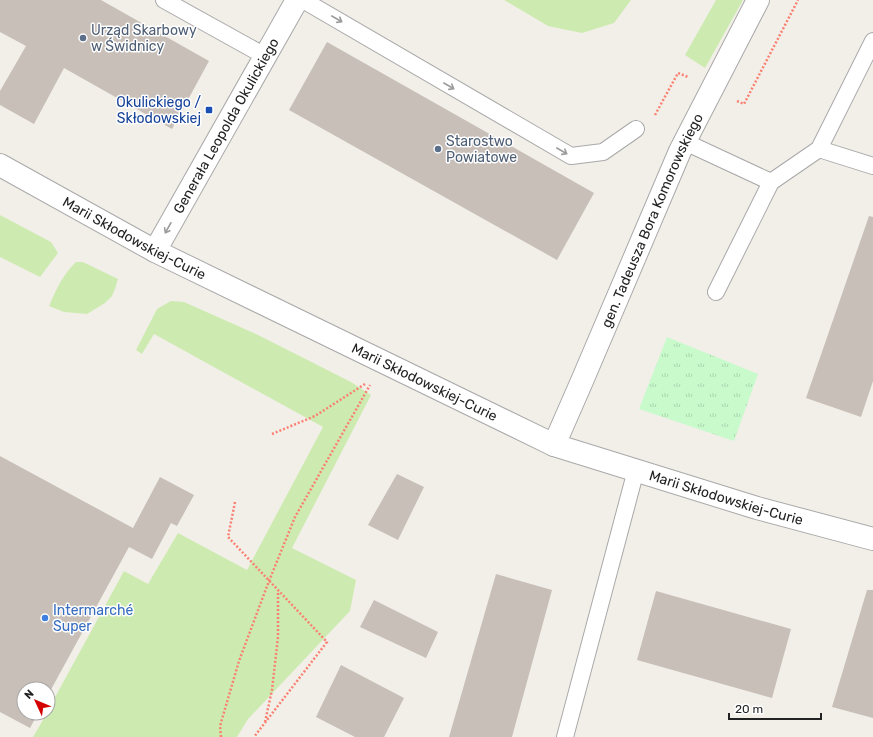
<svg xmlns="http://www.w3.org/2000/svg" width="873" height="737" font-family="Rubik,sans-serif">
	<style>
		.grass { fill: #cdebb0 }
		.park { fill: url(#park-tufts) }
		.building { fill: #c7bfb8 }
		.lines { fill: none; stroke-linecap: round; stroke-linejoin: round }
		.lane-casing { stroke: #a9a9a9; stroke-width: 18 }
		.street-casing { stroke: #a9a9a9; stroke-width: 24 }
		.path { stroke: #fa8072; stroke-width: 2.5; stroke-dasharray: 2 2; stroke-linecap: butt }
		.lane { stroke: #fff; stroke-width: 16 }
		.street { stroke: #fff; stroke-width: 22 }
		.oneway { stroke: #9c9c9c }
		.service-dot { fill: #5c6f8a; stroke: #fff; stroke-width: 1.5 }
		.transit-dot { fill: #1a4fb4; stroke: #fff; stroke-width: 1.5 }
		.shop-dot { fill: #3f7fe0; stroke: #fff; stroke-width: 1.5 }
		.labels { text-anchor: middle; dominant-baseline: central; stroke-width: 3; stroke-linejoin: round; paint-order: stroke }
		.service-label { font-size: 14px; fill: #4e5e75; stroke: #fff; text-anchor: start }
		.transit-label { font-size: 14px; fill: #164399; stroke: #fff; text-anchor: end }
		.street-label { font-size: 14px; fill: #222; stroke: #fff }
		.shop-label { font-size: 14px; fill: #366cbe; stroke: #fff; text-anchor: start }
	</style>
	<defs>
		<pattern id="park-tufts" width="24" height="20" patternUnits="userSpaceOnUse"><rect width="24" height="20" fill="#c8facc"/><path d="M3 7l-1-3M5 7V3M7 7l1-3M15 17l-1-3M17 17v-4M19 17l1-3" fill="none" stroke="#acd6af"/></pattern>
	</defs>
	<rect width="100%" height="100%" fill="#f2efe9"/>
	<path class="grass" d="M504 0H631L614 23 582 33 548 26Z
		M716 0H743L705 68 685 55Z
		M0 215 51 242 58 253 40 277 0 257Z
		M76 262H83L118 279 115 289 112 296 105 303 87 314 64 312 49 306C56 290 63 274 76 262Z
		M171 301 184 302 258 335 351 382 371 395 292 548 356 580 350 611 248 719 237 737H33L47 713H48V710L124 571 148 584 178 533 247 570 323 427 154 334 142 354 136 350 157 309Z"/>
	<path class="park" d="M667 337 758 374 734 441 639 409Z"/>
	<path class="building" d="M0 0H101L209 61 172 129 64 68 34 124 0 105V91L26 46 0 32Z
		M327 42 594 193 557 260 289 110Z
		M869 216 873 217V381L861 417 806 398Z
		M0 456 133 528 160 477 194 495 177 526 171 523 152 559 129 547 48 695V689H24V713H38L30 728 0 712Z
		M397 474 424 487 398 540 368 525Z
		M496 574 552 590 512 737H449Z
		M867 590H873V718L832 707Z
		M656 591 791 629 772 698 637 660Z
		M374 600 438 632 426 658 360 627Z
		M341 665 404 698 384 737H355L316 717Z"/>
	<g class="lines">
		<defs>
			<path id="lane" d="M164 0 265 56
				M303 0 571 156 603 152 636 129
				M685 142 771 182 716 292
				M819 149 873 41
				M771 182 819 149 873 166
				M565 737 636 470"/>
			<g id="street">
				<path id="s1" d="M0 165 155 251 554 445 757 508 873 539"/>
				<path id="s2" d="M155 251 297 0"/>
				<path id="s3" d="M554 445 582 381 680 151 758 0"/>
			</g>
		</defs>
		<use href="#lane" class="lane-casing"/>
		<use href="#street" class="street-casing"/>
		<path class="path" d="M737 101 744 104 798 0
			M655 115 678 73 688 77
			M272 434 315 416 365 384
			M235 502 228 537 327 642 254 737
			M265 722 272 690 278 637V591
			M221 737 220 726 239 661 269 581 295 517 370 385"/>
		<use href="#lane" class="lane"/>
		<use href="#street" class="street"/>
	</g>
	<defs><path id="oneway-shaft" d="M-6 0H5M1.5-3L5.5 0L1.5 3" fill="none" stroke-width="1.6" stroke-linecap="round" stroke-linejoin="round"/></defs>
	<g class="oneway">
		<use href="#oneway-shaft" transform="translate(337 19) rotate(30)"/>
		<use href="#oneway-shaft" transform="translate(449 86) rotate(30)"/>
		<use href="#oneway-shaft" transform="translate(562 151) rotate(30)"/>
		<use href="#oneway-shaft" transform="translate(168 228) rotate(119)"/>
	</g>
	<g class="service-dot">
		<circle cx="83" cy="38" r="4"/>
		<circle cx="438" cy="149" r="4"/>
	</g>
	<rect class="transit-dot" x="205" y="106" width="8" height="8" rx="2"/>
	<circle class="shop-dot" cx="45" cy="618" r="4"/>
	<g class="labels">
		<g class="service-label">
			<text x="91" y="30">Urząd Skarbowy<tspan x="91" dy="16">w Świdnicy</tspan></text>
			<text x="446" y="141">Starostwo<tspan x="446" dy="16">Powiatowe</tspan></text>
		</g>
		<g class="transit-label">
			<text x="201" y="102">Okulickiego /<tspan x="201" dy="16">Skłodowskiej</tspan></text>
		</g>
		<g class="street-label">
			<text stroke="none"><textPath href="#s2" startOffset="144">Generała Leopolda Okulickiego</textPath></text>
			<text stroke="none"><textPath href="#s3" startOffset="245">gen. Tadeusza Bora Komorowskiego</textPath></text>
			<text stroke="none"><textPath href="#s1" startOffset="153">Marii Skłodowskiej-Curie</textPath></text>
			<text stroke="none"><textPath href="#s1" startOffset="477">Marii Skłodowskiej-Curie</textPath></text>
			<text stroke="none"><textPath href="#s1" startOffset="801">Marii Skłodowskiej-Curie</textPath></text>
		</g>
		<g class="shop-label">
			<text x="53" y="610">Intermarché<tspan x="53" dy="16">Super</tspan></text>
		</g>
	</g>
	<g transform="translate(36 701) rotate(314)"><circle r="19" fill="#ffffff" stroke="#a7a7a7"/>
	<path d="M0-3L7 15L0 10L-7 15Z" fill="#d40000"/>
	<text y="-6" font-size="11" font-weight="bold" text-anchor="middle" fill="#222222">N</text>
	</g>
	<path d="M729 713v6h92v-6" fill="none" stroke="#222222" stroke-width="2"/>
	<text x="735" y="713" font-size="12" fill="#222222" stroke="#ffffff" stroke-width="3" paint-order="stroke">20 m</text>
</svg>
